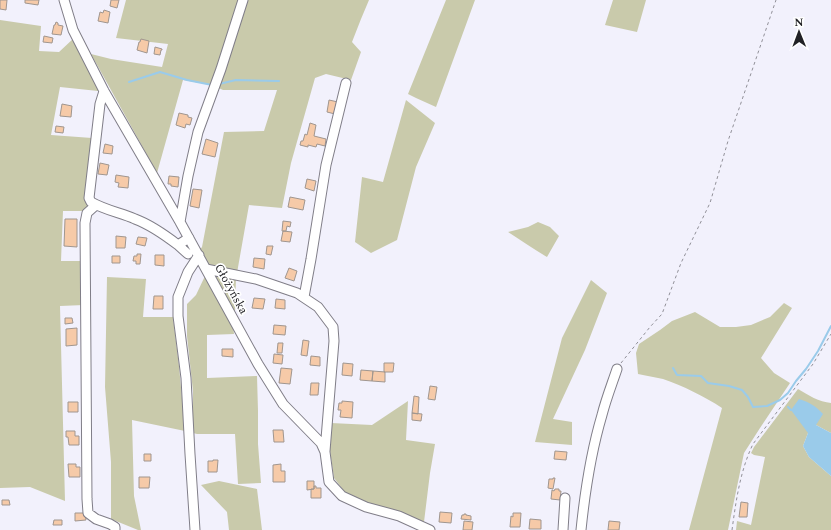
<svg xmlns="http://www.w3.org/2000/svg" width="831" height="530" font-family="Spectral,serif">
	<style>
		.green { fill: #c9caab }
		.water { fill: #9acbea }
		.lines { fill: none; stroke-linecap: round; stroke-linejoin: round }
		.stream { stroke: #9acbea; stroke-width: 2 }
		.building { fill: #f6caa8; stroke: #a0968f }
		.minor-casing { stroke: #807e88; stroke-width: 11 }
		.path { stroke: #919098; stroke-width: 1; stroke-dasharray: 3 3; stroke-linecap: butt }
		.minor { stroke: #fff; stroke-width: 9 }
		.labels { text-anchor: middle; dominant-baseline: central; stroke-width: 3.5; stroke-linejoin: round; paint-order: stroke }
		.street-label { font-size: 12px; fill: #212125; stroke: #fff }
	</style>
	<rect width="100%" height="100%" fill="#f2f1fc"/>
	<path class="green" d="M126 0H369L361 19 352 42 361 52 351 80 326 74 315 78 291 163 282 208 249 205 237 273 208 266 199 251 202 247 224 132 264 131 277 90H223L212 85 183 80 157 173 91 54 111 59 162 67 168 44 116 38Z
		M446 0H475L436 107 416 98 408 94Z
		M613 0H646L637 32 605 25Z
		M0 20 41 26 39 51 59 52 74 38 99 89 98 91 60 87 51 135 92 138 87 207 83 211H63L61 261H83L84 305 60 306 65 501 30 487 0 488Z
		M406 100 435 123 416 167 397 240 371 253 355 242 362 177 383 182Z
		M538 222 550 227 559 236 547 257C533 249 521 240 508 232L528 227Z
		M213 274 236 277 235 312Z
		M205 276 233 326 234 334 207 335V378L257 376 258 411V444L261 483 238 484 235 434H197L193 433V391L187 336V304L196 295Z
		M107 277 146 279 143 317H173L179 366 185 431 132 420 134 496 141 530H138L111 519V462L105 387Z
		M591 280 607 293 585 350 553 419 572 422V445L535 442 562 338Z
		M784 303 792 308 761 358 774 373 790 383 760 428 744 453 728 530H689L722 408C704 396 683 386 663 379 655 377 646 376 638 374L636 353 639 344 660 330 672 321 695 312 720 327H736L751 325 770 317Z
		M798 389C808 395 819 402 831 403V433L816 425 808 433 803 446 809 457 831 476V530H736L737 521 751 525 765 457 754 455 751 453 754 447Z
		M408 401 406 440 435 444 430 473 424 522 347 495 334 478 330 451V432L331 423 372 425Z
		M219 481 257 489 262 530H229L227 512 201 485Z"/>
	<path class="water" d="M799 399C809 402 816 406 823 414L816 425 831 433V476L809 457 803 446 808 433 791 410Z"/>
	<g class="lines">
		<path class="stream" d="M129 82 160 72 187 80 212 85
			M219 84 236 80 279 81
			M673 368 677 375 701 376 708 383 729 386 742 390 748 397 753 407 767 406 780 400 788 393 796 381 806 369 818 351 831 326
			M788 407 791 410"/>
	</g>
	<path class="building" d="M0 0H7L6 10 0 9Z
		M25 0H39L38 5 25 3Z
		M111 0H119L117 8 110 6Z
		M104 10 110 12 108 23 98 21 100 12 103 13Z
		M56 22 58 23V25L63 26 61 35 52 34 54 25H55Z
		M44 36 53 38 52 43 43 42Z
		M141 39 149 41 147 53 137 50 139 42H140Z
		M155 47 162 49V50H161L160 55 154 54Z
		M329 100 338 102 335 114 327 112Z
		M62 104 72 106 71 117 60 116Z
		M179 113 188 115V117L192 118 190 125 186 124 185 128 176 125Z
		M310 123 316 125 314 136 326 139 325 146 317 144 316 147 308 145V147L300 145 301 141H303L305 134 307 135Z
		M56 126 64 127 63 133 55 132Z
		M206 139 218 143 215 157 202 154Z
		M105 144 113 146 112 154 103 153Z
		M100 163 109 165 107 175 98 174Z
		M116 175 129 177 128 188 118 187 119 183 115 182Z
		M169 176 179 177 178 187 171 186V184H168Z
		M307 179 316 181 314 191 305 188Z
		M193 189 202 190 199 208 190 206Z
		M290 197 305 200 303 210 288 207Z
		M65 219H77V247L64 246Z
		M283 221 291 222 290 227 287 226 286 231H282Z
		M283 231 292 232 290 242 281 241Z
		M116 236 126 237 125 248H116Z
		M138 237 147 238 145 246 136 244Z
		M267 246H273L271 255 266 254Z
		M137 254H141L140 264H136V261H133L134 256H137Z
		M155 255H164V266L155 265Z
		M112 256H120V263H112Z
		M254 258 265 259 264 269 253 267Z
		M289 268 297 271 294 281 285 278Z
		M154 296H163V309H153Z
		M254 298 265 299 263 309 252 308Z
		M276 299 285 300V309L275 308Z
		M65 318H72L73 323 65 324Z
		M274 325 286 326 285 335 273 334Z
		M77 328V345L66 346V329Z
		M303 340 309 341 307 356 301 355Z
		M278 343H283L282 353H277Z
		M222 349H233V357L222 356Z
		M274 354 283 355 282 364 273 363Z
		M311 356 320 357V366L310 365Z
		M343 363 353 364 352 376 342 375Z
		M384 363H394L393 372H384Z
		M281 368 292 369 290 384 279 383Z
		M361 370 373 371 372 381 360 380Z
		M373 371 385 372V382L372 381Z
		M311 383H319L318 395H310Z
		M430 386 437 387 435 400 428 399Z
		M414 396 419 397 418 414 412 413Z
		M342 401 353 402 352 418 340 417 341 410H338L339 403H342Z
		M68 402H78V412H68Z
		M412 413 422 414 421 421 412 420Z
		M273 430H283L284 442H274Z
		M66 431H75V436H79V445H69L68 437H66Z
		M555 451 567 452 566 460 554 459Z
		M144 454H151V461H144Z
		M213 460H218L217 472H208V461H213Z
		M68 464H76V467H80V477H69Z
		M281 464V471H285V482H273V465Z
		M139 477H150L149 488H139Z
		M553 478H555L553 489 548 488 549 479H553Z
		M307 481H314V489L307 490Z
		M314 486H316V488H321V498H311V489H314Z
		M555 489H559V491H561L560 500 551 499 552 490 554 491Z
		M2 500H9L10 505H2Z
		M741 502 748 503 747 517H739Z
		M440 512 452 513 451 523 439 522Z
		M75 513H85L86 520 75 521Z
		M513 513H521L520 527H510L511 516 513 517Z
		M464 514H466V515L471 516V520L461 519 462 515H464Z
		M530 519 541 520V529H529Z
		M54 520H62V525H53Z
		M464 521 473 522 472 530H463Z
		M609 521 620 522 619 530H608Z"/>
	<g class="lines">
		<defs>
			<path id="minor" d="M64 0 73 30 104 91 180 222 258 364 283 404 321 443 325 452 329 482 342 496 366 507 399 516 430 530
				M104 91 100 104 89 198 91 202C105 210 121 213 135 219 151 225 165 235 178 245L189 238
				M96 205 87 213 85 223 87 499 88 513 96 519 110 524 115 527V530
				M180 222 188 176 198 132 221 69 243 0
				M178 245 188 254
				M206 269 256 279 297 293 318 307 333 327 334 341 325 451
				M304 297 311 259 326 165 346 83
				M195 530 190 454 186 378 178 316V297L188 272 199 255
				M563 530 565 498
				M581 530C585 491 591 452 602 415 606 399 612 384 617 369"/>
		</defs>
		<use href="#minor" class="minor-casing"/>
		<path class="path" d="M621 363 650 327 662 314 681 263 710 203 728 141 776 0
			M732 530C736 501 740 471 753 444L813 364 831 334"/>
		<use href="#minor" class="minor"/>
	</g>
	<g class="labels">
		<g class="street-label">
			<text transform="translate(231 289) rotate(61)">Głożyńska</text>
		</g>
	</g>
	<g transform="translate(799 32) rotate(359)" stroke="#ffffff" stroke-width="3" paint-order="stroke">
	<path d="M0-3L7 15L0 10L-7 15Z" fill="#212125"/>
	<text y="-6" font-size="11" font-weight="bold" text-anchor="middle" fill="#212125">N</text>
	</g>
</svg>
